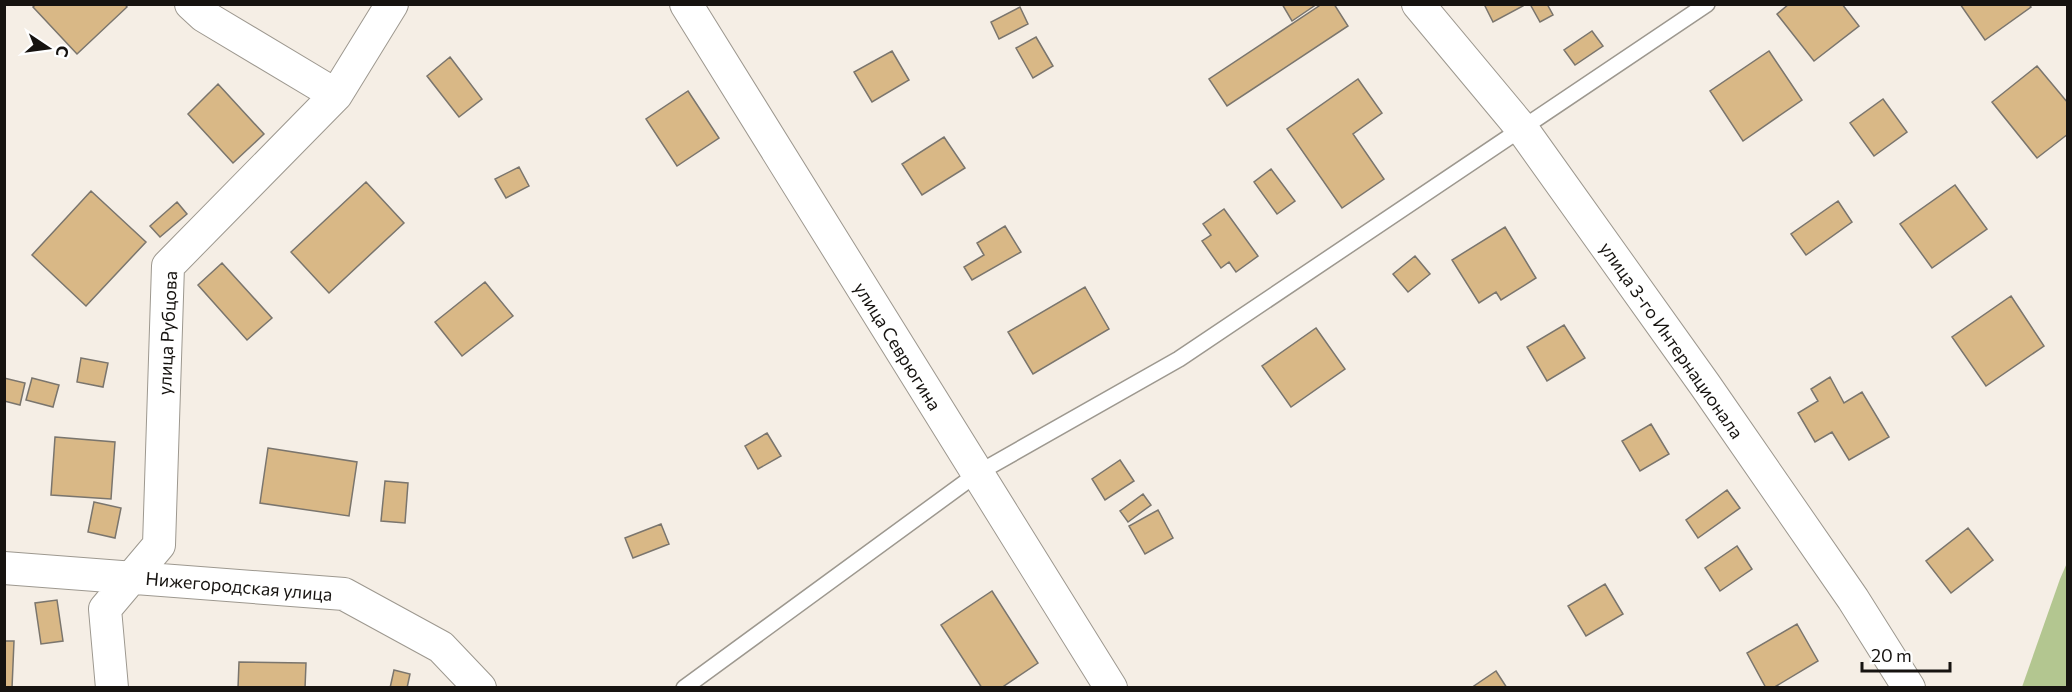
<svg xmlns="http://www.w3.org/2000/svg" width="2072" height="692" font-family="Commissioner,sans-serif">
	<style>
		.forest { fill: #b3c690 }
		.building { fill: #d9b886; stroke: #7a756d; stroke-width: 1.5 }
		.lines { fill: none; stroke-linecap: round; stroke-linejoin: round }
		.service-casing { stroke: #9d988f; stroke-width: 18 }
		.minor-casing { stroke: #9d988f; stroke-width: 34 }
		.service { stroke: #fff; stroke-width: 15 }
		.minor { stroke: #fff; stroke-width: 32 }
		.labels { text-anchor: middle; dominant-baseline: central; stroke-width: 4.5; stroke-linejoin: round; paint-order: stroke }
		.street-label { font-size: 18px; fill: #161310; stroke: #fff }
	</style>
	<rect width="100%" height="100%" fill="#f5eee5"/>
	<path class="forest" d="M2067 563V687H2022L2060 579Z"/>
	<path class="building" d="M36 4H125L127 7 77 54 33 7Z
		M1282 4H1317L1292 21Z
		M1322 4H1334L1348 26 1227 106 1209 79Z
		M1484 4H1522L1523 6 1493 22Z
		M1530 4H1547L1553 15 1540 22Z
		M1789 4H1842L1859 26 1814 61 1777 14Z
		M1960 4H2029L2031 7 1985 40Z
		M1020 7 1028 24 999 39 991 22Z
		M1592 31 1603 46 1575 65 1564 50Z
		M1036 37 1053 66 1033 78 1016 48Z
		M892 51 909 80 872 102 854 72Z
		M1769 51 1802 100 1743 141 1710 91Z
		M450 57 482 99 459 117 427 76Z
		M2037 66 2068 103V134L2037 158 1992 102Z
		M1358 79 1382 113 1353 134 1384 179 1342 208 1287 129Z
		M218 84 264 134 233 163 188 114Z
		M688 91 719 138 677 166 646 119Z
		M1883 99 1907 132 1874 156 1850 123Z
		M944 137 965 168 922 195 902 164Z
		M519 167 529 186 506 198 495 179Z
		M1271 169 1295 201 1277 214 1254 182Z
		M366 182 404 223 329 293 291 252Z
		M1955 185 1987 229 1932 268 1900 224Z
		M91 191 146 242 86 306 32 255Z
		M1838 201 1852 222 1806 255 1791 234Z
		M177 202 187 214 160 237 150 226Z
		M1224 209 1258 256 1236 272 1229 262 1221 268 1202 241 1211 235 1203 224Z
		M1005 226 1021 252 972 280 964 267 984 255 977 243Z
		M1505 227 1536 278 1501 300 1496 292 1479 303 1452 260Z
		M1415 256 1430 274 1408 292 1393 274Z
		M222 263 272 318 247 340 198 285Z
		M485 282 513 316 462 356 435 322Z
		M1085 287 1109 329 1033 374 1008 332Z
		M2011 296 2044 346 1986 386 1952 337Z
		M1564 325 1585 358 1547 381 1527 347Z
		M1316 328 1345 369 1291 407 1262 366Z
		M81 358 108 363 103 387 77 382Z
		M1830 377 1844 403 1862 392 1889 437 1849 460 1832 432 1815 442 1798 413 1818 401 1811 389Z
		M4 378 25 383 20 405 4 401Z
		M32 378 59 385 53 407 26 400Z
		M1651 424 1669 454 1640 471 1622 441Z
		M767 433 781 456 758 469 745 446Z
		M55 437 115 442 111 499 51 495Z
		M268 448 357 462 349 516 260 503Z
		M1120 460 1134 481 1105 500 1092 479Z
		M385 481 408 483 405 523 381 521Z
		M1727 490 1740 508 1698 538 1686 520Z
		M1143 494 1151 505 1128 522 1120 511Z
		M94 502 121 508 115 538 88 532Z
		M1158 510 1173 538 1145 554 1129 526Z
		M661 524 669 544 633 558 625 538Z
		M1968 528 1993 560 1951 593 1926 561Z
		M1737 546 1752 569 1720 591 1705 568Z
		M1605 584 1623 614 1586 636 1568 606Z
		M992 591 1038 663 1001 688H982L941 625Z
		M57 600 63 641 41 644 35 603Z
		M1797 624 1818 661 1773 688H1766L1747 653Z
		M4 641H14L12 688H4Z
		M239 662 306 663 305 688H238Z
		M394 670 410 674 407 688H390Z
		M1496 671 1507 688H1471Z"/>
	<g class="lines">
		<defs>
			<path id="service" d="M684 688 978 473 1179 359 1707 4"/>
			<path id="minor" d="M191 4 204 16 336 95
				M686 4 1111 688
				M1418 4 1523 130 1705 385 1853 599 1909 688
				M4 568 344 594 441 647 480 688
				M112 688 105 609 159 545 168 266 336 95 392 4"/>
		</defs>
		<use href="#service" class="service-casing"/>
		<use href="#minor" class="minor-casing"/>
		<use href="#service" class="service"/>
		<use href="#minor" class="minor"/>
	</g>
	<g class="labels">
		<g class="street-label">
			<text transform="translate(167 333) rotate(-87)">улица Рубцова</text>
			<text transform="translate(1672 340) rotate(55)">улица 3-го Интернационала</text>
			<text transform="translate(898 346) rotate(58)">улица Севрюгина</text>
			<text transform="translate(239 586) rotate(5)">Нижегородская улица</text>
		</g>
	</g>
	<rect width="2072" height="692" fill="none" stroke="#161310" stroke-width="12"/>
	<g transform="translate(48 48) rotate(103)" stroke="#ffffff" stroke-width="4.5" paint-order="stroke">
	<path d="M0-4.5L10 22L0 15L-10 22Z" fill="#161310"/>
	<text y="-9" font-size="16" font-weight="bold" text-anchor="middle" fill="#161310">С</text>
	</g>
	<path d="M1862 662v9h88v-9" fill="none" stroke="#161310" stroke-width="3"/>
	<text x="1871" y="662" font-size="18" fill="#161310" stroke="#ffffff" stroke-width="4.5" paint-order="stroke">20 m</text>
</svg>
